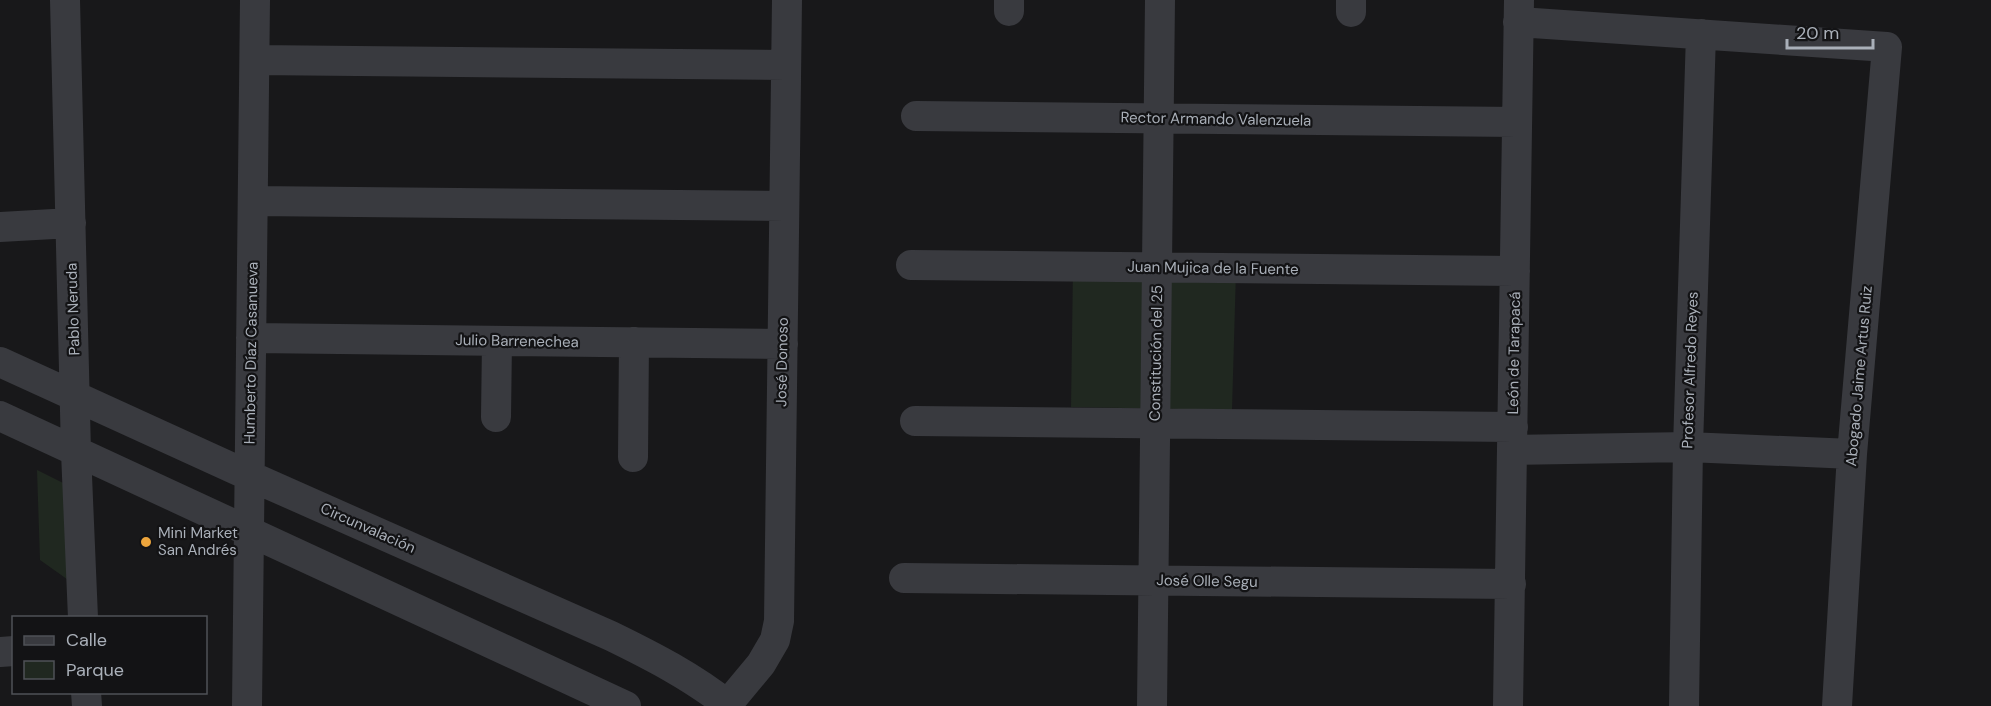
<svg xmlns="http://www.w3.org/2000/svg" width="1991" height="706" font-family="'DM Sans',sans-serif">
	<style>
		.green { fill: #202820 }
		.lines { fill: none; stroke-linecap: round; stroke-linejoin: round }
		.minor { stroke: #393a3f; stroke-width: 30 }
		.poi-dot { fill: #eda53c; stroke: #131315; stroke-width: 2 }
		.labels { text-anchor: middle; dominant-baseline: central; stroke-width: 4.5; stroke-linejoin: round; paint-order: stroke }
		.street-label { font-size: 15px; fill: #aab0b9; stroke: #131315 }
		.poi-label { font-size: 15px; fill: #aab0b9; stroke: #131315; text-anchor: start }
	</style>
	<rect width="100%" height="100%" fill="#18181a"/>
	<path class="green" d="M1073 267 1236 271 1232 410 1071 407Z
		M37 470 69 486 71 582 40 560Z"/>
	<g class="lines">
		<path class="minor" d="M65 0 76 452 83 618
			M1009 11V0
			M1351 12V0
			M1518 22 1887 47 1852 454 1837 706
			M255 60 786 65
			M916 116 1517 122
			M253 201 784 206
			M0 227 71 223
			M911 265 1515 271
			M251 338 783 344
			M0 362 250 476 611 636C652 656 693 677 729 706
			M0 416 626 706
			M496 417 497 341
			M915 421 1513 427
			M1513 450 1688 447 1852 454
			M633 457 634 342
			M904 578 1511 584
			M0 652 14 651
			M86 692 87 706
			M247 706 255 0
			M726 706 761 664 775 640 779 621 787 0
			M1152 706 1160 0
			M1508 706 1519 0
			M1684 706 1688 447 1701 34"/>
	</g>
	<circle class="poi-dot" cx="146" cy="542" r="6"/>
	<g class="labels">
		<g class="street-label">
			<text transform="translate(1216 119) rotate(1)">Rector Armando Valenzuela</text>
			<text transform="translate(1213 268) rotate(1)">Juan Mujica de la Fuente</text>
			<text transform="translate(73 309) rotate(-92)">Pablo Neruda</text>
			<text transform="translate(517 341) rotate(1)">Julio Barrenechea</text>
			<text transform="translate(251 353) rotate(-89)">Humberto Díaz Casanueva</text>
			<text transform="translate(1156 353) rotate(-89)">Constitución del 25</text>
			<text transform="translate(1514 353) rotate(-89)">León de Tarapacá</text>
			<text transform="translate(782 362) rotate(-89)">José Donoso</text>
			<text transform="translate(1690 370) rotate(-88)">Profesor Alfredo Reyes</text>
			<text transform="translate(1859 376) rotate(-85)">Abogado Jaime Artus Ruiz</text>
			<text transform="translate(368 528) rotate(24)">Circunvalación</text>
			<text transform="translate(1207 581) rotate(1)">José Olle Segu</text>
		</g>
		<g class="poi-label">
			<text x="158" y="533">Mini Market<tspan x="158" dy="17">San Andrés</tspan></text>
		</g>
	</g>
	<rect x="12" y="616" width="195" height="78" fill="#131315" stroke="#4f5257" stroke-width="1.5"/>
	<rect x="24" y="636" width="30" height="9" fill="#393a3f" stroke="#4f5257" stroke-width="1.5"/>
	<text x="66" y="646" font-size="18" fill="#aab0b9">Calle</text>
	<rect x="24" y="661" width="30" height="18" fill="#202820" stroke="#4f5257" stroke-width="1.5"/>
	<text x="66" y="676" font-size="18" fill="#aab0b9">Parque</text>
	<path d="M1787 39v9h86v-9" fill="none" stroke="#aab0b9" stroke-width="3"/>
	<text x="1796" y="39" font-size="18" fill="#aab0b9" stroke="#131315" stroke-width="4.5" paint-order="stroke">20 m</text>
</svg>
